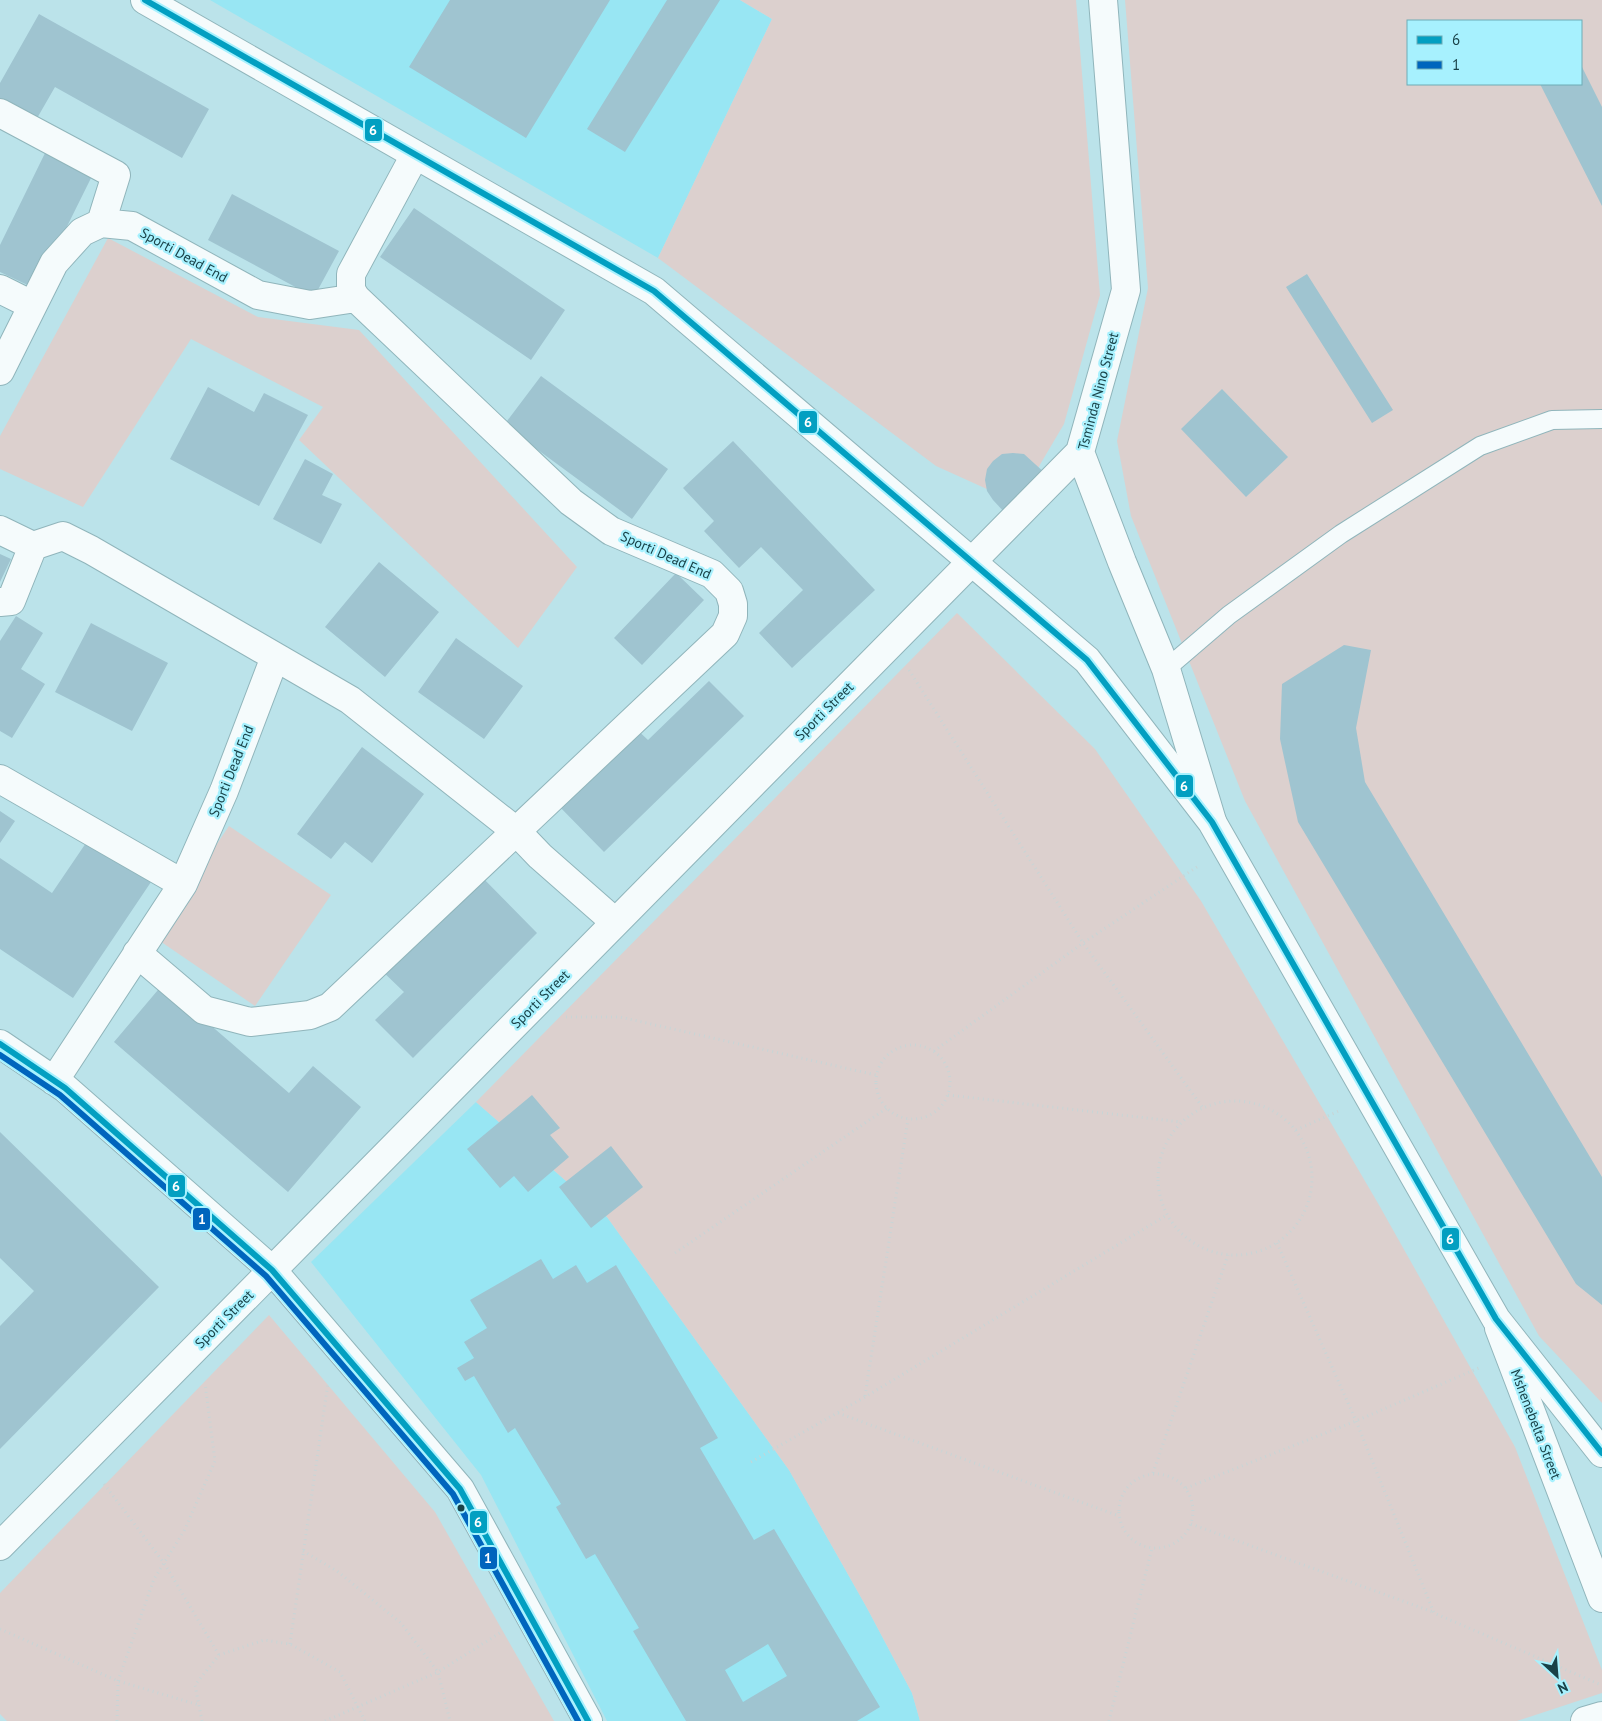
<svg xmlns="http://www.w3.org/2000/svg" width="1602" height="1721" font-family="'PT Sans',sans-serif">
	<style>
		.built { fill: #98e6f3 }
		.green { fill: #dcd0ce; fill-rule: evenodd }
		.building { fill: #9fc4d0; fill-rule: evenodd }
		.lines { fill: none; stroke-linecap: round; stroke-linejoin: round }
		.lane-casing { stroke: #90b5bb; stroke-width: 20 }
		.street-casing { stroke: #90b5bb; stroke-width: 30 }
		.primary-casing { stroke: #90b5bb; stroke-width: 30 }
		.path { stroke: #c8d5d6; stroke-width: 3; stroke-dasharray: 1 4; stroke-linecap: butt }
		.lane { stroke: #f5fbfc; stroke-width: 18 }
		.street { stroke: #f5fbfc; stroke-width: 28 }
		.primary { stroke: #f5fbfc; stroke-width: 28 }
		.bus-1-casing { stroke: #a7f1fe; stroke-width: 10 }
		.bus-2-casing { stroke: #a7f1fe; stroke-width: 10 }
		.bus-1 { stroke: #029fc1; stroke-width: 6 }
		.bus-2 { stroke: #0065bd; stroke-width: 6 }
		.bus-dot { fill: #194248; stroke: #a7f1fe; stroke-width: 2 }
		.labels { text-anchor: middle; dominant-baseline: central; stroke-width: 4.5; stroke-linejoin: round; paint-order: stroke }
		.street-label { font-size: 14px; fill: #194248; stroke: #a7f1fe }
		.line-badge { stroke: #a7f1fe; stroke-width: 2 }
		.badge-label { font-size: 14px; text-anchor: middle; font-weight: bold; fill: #fff }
	</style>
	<rect width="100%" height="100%" fill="#bbe3ea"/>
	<path class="built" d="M210 0H740L772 19 658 258Z
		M476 1102 607 1217 715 1367 789 1470 867 1608 912 1693 920 1721H607L481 1475 311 1262Z"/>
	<path class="green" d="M740 0H1076L1100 295 1064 424 1038 468 989 490 936 466 658 258 772 19Z
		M1125 0H1602V1403L1539 1336 1245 801 1131 516 1117 441 1148 288ZM1408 21H1581V84H1408Z
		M108 238 258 317 359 330 577 567 518 648 299 440 323 407 191 339 83 507 0 469V436Z
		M957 613 1095 749 1201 901 1379 1205 1515 1447 1602 1670V1693L1517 1721H920L912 1693 867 1608 789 1470 715 1367 607 1217 476 1102Z
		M229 826 331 895 255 1006 154 937Z
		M269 1315 435 1512 554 1721H7L0 1714V1593Z"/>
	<path class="building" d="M450 0H610L526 138 409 67Z
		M667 0H720L625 152 587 129Z
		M39 14 209 109 182 158 55 87 36 120 0 100V83Z
		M1581 65 1602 107V206L1540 84H1581Z
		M47 149 94 172 36 289 0 272V245Z
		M232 194 339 251 314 297 208 240Z
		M414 208 565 310 531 360 380 257Z
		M1307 274 1393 410 1372 423 1286 287Z
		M541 376 668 469 632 519 504 425Z
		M208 387 254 412 264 393 308 415 259 506 170 459Z
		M1222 389 1288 457 1246 497 1181 429Z
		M733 441 875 590 792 668 759 633 803 590 761 547 739 568 704 531 714 521 683 488Z
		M1013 453 1024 454 1046 474 1006 514 993 500 987 491 985 480 987 469 993 461 1002 454Z
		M305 459 333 474 322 495 342 504 321 544 273 519Z
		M0 554 11 559 0 582Z
		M379 562 439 612 385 677 325 627Z
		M676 573 704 600 642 665 614 638Z
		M16 616 43 633 21 669 45 684 12 738 0 731V641Z
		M91 623 168 663 132 731 55 692Z
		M456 638 523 686 484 739 418 692Z
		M1344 645 1371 650 1356 728 1365 782 1602 1177V1305L1576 1284 1298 822 1280 739 1282 684Z
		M709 681 744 716 604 852 554 801 632 725 648 740Z
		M362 747 424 794 372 863 345 842 331 859 297 834Z
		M0 811 15 821 0 843Z
		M88 840 151 882 73 998 0 949V858L52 893Z
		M476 871 537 933 413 1058 375 1020 404 992 379 968Z
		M163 984 289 1093 313 1066 361 1107 288 1192 114 1042Z
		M532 1095 560 1128 550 1135 569 1157 528 1192 514 1176 500 1188 467 1149Z
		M0 1132 159 1287 0 1449V1326L34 1291 0 1258Z
		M611 1146 643 1187 591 1228 559 1187Z
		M541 1259 553 1279 576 1265 587 1283 616 1265 718 1438 700 1448 754 1540 774 1529 880 1707 857 1721H686L633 1631 639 1628 595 1554 586 1559 556 1507 561 1504 515 1428 508 1433 474 1376 465 1381 457 1368 474 1358 464 1342 487 1328 470 1300ZM768 1644 787 1676 743 1702 725 1670Z"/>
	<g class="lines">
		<defs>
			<path id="lane" d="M1166 669 1229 615 1341 534 1480 446 1552 420 1602 419"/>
			<path id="street" d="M1103 0 1126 290 1080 452 1122 562 1166 669 1212 821
				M0 113 116 175 101 223
				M0 289 32 305
				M0 371 54 263 82 232 101 223 132 226 258 295 310 305 356 298
				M0 530 33 546
				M0 602 11 601 33 546 63 536 91 550 350 700 516 831 540 856 615 922
				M0 779 183 884
				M137 953 204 1010 250 1022 310 1015 330 1007 725 634 733 616V604L729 591 712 574 611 531 571 502 356 298 351 290V274L415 155
				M0 1044 65 1088 272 1270 460 1489 588 1721
				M54 1081 183 884 224 791 275 657
				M1499 1328 1602 1598
				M0 1546 1080 452
				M1585 1721 1602 1716"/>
			<path id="primary" d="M145 0 654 291 1087 660 1212 822 1496 1319 1602 1453"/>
		</defs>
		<use href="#lane" class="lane-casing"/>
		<use href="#street" class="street-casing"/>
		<use href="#primary" class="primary-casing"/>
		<path class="path" d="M909 670 1083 943 1203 1108
			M566 1017H620L876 1075
			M876 1082a37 37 0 1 1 74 0a37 37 0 1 1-74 0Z
			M934 1051 1083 943 1200 865
			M948 1095 1181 1122
			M1158 1178a77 77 0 1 1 154 0a77 77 0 1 1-154 0Z
			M1296 1130 1341 1110
			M1277 1243 1356 1421 1434 1613 1599 1684
			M675 1253 887 1108
			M865 1396 908 1119
			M838 1413 1119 1516
			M751 1462 865 1397 1167 1215
			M1153 1473 1228 1255
			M1119 1511a37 37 0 1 1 74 0a37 37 0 1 1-74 0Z
			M104 1484 164 1563 219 1655
			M1186 1488 1356 1421 1481 1367
			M1191 1524 1433 1612
			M303 1551 337 1571 401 1623 438 1672 450 1721
			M0 1629 118 1681 199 1705
			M290 1644 328 1383
			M117 1721 118 1681 154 1579 184 1531 215 1461 205 1383
			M202 1721 195 1685 219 1655 264 1640 290 1644 340 1672 365 1721
			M325 1721 438 1672 503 1631
			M1109 1721 1152 1548"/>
		<use href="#lane" class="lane"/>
		<use href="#street" class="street"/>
		<use href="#primary" class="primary"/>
		<defs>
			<path id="bus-1" d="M145 0 654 291 1087 660 1212 822 1496 1319 1602 1453
				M0 1044 65 1088 272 1270 460 1489 588 1721"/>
			<path id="bus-2" d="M0 1055 60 1095 266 1276 453 1494 578 1721"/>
		</defs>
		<use href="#bus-1" class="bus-1-casing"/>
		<use href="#bus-2" class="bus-2-casing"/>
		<use href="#bus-1" class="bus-1"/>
		<use href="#bus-2" class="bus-2"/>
	</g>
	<circle class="bus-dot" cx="461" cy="1508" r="4.5"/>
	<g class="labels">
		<g class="street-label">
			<text transform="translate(184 255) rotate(29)">Sporti Dead End</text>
			<text transform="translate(1098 391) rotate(-75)">Tsminda Nino Street</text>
			<text transform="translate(666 555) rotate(24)">Sporti Dead End</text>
			<text transform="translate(824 711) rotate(-45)">Sporti Street</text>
			<text transform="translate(231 771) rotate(-68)">Sporti Dead End</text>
			<text transform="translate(540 999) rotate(-45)">Sporti Street</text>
			<text transform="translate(224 1319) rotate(-45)">Sporti Street</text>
			<text transform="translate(1536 1424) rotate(69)">Mshenebelta Street</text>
		</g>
	</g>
	<g class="line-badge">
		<rect x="364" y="118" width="19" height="24" rx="5" fill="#029fc1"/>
		<rect x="798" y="410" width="20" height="24" rx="5" fill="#029fc1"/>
		<rect x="1175" y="774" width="19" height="24" rx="5" fill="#029fc1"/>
		<rect x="167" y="1174" width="19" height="24" rx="5" fill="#029fc1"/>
		<rect x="192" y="1207" width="19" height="24" rx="5" fill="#0065bd"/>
		<rect x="1441" y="1227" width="19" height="24" rx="5" fill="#029fc1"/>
		<rect x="469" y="1510" width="19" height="24" rx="5" fill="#029fc1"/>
		<rect x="479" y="1546" width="19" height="24" rx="5" fill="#0065bd"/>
	</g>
	<g class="badge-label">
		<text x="373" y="135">6</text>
		<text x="808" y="427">6</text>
		<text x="1184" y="791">6</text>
		<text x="176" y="1191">6</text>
		<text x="202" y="1224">1</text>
		<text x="1450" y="1244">6</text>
		<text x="478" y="1527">6</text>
		<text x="488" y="1563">1</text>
	</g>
	<rect x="1407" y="20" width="175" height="65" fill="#a7f1fe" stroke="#6eabb5"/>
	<rect x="1417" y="36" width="25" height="8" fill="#029fc1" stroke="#6eabb5"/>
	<text x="1452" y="45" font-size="15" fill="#194248">6</text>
	<rect x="1417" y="61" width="25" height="8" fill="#0065bd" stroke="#6eabb5"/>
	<text x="1452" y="70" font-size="15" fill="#194248">1</text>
	<g transform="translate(1557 1676) rotate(154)" stroke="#a7f1fe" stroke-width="4" paint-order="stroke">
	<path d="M0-4L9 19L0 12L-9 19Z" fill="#194248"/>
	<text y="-8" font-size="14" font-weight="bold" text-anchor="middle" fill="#194248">N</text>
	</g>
</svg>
